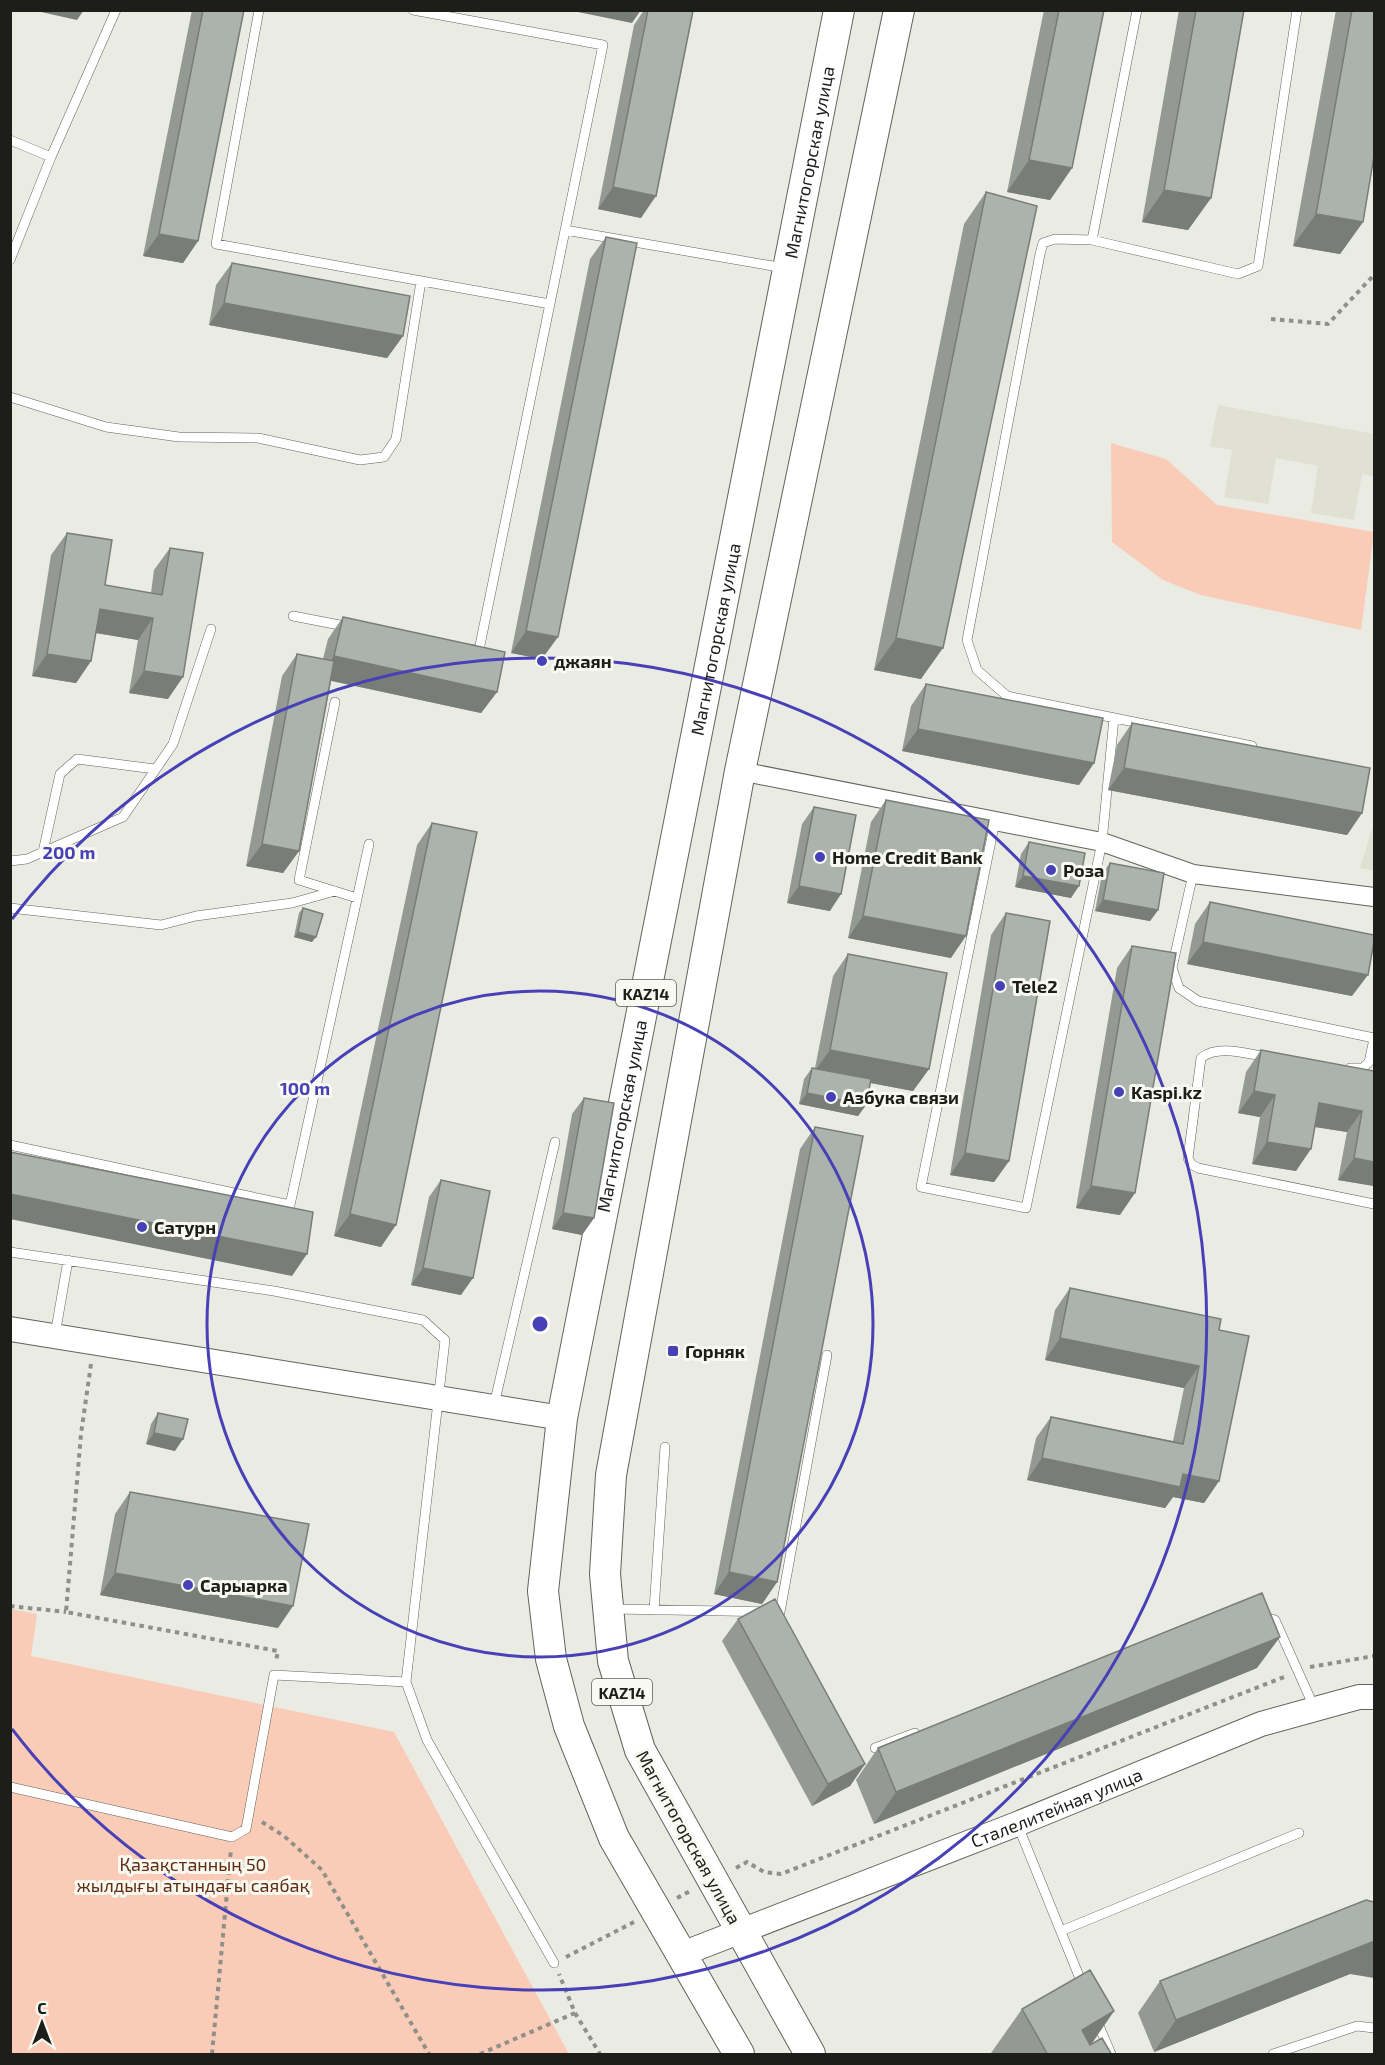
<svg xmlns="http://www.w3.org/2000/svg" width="1385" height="2065" font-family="'Exo 2',sans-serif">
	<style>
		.built { fill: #e0e1d2 }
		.green { fill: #facbb7 }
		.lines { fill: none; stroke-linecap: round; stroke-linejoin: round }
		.service-casing { stroke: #62635c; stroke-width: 10 }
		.minor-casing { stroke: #62635c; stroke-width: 20 }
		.tertiary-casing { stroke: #62635c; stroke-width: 26 }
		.primary-casing { stroke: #62635c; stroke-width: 32 }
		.path { stroke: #8f908a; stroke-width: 4; stroke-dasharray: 4.5 4.5; stroke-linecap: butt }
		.service { stroke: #fff; stroke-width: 9 }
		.minor { stroke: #fff; stroke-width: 18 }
		.tertiary { stroke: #fff; stroke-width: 24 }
		.primary { stroke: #fff; stroke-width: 30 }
		.wall { fill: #949994 }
		.shaded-wall { fill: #787d78 }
		.building { fill: #acb2ac; stroke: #787d78; stroke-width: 1.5 }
		.ring { fill: none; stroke: #4740b6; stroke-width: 3 }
		.poi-dot { fill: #4740b6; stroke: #f8f9f1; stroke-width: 2 }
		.labels { text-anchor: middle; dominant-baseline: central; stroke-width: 6; stroke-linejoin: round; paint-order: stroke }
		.shield { fill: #f8f9f1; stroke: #5f5f5a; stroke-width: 1.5 }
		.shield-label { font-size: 16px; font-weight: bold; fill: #1d1d1a }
		.street-label { font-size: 18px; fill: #1d1d1a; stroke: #f8f9f1 }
		.poi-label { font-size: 18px; font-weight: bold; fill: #1d1d1a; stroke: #f8f9f1; text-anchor: start }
		.park-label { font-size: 18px; fill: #622c11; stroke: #f8f9f1 }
		.centre { fill: #4740b6; stroke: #f8f9f1; stroke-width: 3 }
		.ring-label { font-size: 18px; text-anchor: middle; font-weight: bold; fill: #4740b6; stroke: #f8f9f1; stroke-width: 6; stroke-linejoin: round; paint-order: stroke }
	</style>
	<rect width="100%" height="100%" fill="#eaebe3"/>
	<path class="built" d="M1218 405 1374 434V476L1362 474 1354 520 1311 513 1318 466 1276 458 1268 504 1224 497 1232 450 1210 446Z
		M1374 822V871L1360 868Z"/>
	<path class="green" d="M1111 443 1166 459 1217 505 1374 532 1361 630 1201 595 1163 580 1112 542Z
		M11 1609 37 1614 31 1656 394 1732 569 2054H11Z"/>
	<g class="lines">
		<defs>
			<path id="service" d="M259 10 216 244 550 304
				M413 10 603 45 479 650 472 649
				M1137 10 1092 240 1055 239 1043 243 1040 254 967 640 977 670 1007 696 1252 746
				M10 140 51 157
				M565 230 784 268
				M1092 240 1238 274 1258 266 1297 10
				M10 260 51 157 116 10
				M10 397 106 427 179 437 258 438 360 460 384 457 396 439 421 281
				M293 616 350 627
				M335 702 299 880 357 898
				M995 821 921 1187 1026 1208 1102 842 1114 718
				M43 852 60 774 77 759 155 769
				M10 861 27 859 123 817 173 744 211 629
				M1193 874 1172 968 1179 988 1198 1001 1374 1038
				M10 908 161 925 196 916 292 903 335 891
				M1268 1057C1247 1054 1218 1044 1201 1058L1188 1158 1191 1164 1198 1168 1374 1204
				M1350 1068H1363L1369 1062 1374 1039
				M10 1145 290 1205 369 844
				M10 1252 274 1291 423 1320 445 1340 406 1682 427 1740 554 1963
				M55 1335 68 1260
				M494 1405 555 1142
				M614 1609 780 1612 827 1355
				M654 1610 665 1447
				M1262 1616 1275 1620 1314 1707
				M875 1748 915 1733
				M10 1787 232 1837 246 1829 274 1675 406 1682
				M1018 1826 1083 1986
				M1061 1931 1299 1833
				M1097 2021 1111 2054
				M1273 2054 1357 2026 1374 2028"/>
			<path id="minor" d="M740 771 1102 842 1193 874 1374 897"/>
			<g id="tertiary">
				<path d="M10 1329 562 1418"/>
				<path id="s1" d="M682 1954 1017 1824 1261 1724 1359 1697H1374"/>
			</g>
			<g id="primary">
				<path id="s2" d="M739 2054 614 1838 569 1726 551 1659 543 1591 562 1418 839 10"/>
				<path d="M810 2054 640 1750 613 1661 605 1574 611 1475 740 771 899 10"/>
			</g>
		</defs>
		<use href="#service" class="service-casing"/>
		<use href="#minor" class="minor-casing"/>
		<use href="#tertiary" class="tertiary-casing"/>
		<use href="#primary" class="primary-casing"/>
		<path class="path" d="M1271 319 1328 324 1374 275
			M91 1364 81 1434 66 1612 278 1651 276 1661
			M10 1606 66 1612
			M1310 1667 1374 1656
			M262 1822 284 1836 322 1870 429 2054
			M736 1868 747 1862 764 1872 781 1874 1284 1677
			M677 1898 692 1890
			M566 1957 634 1922
			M575 2013 600 2054
			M212 2054 231 1849
			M480 2054 575 2013 559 1974"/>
		<use href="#service" class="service"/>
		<use href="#minor" class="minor"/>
		<use href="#tertiary" class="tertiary"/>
		<use href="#primary" class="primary"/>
	</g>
	<path class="wall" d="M192 10H244L198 241 183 263 143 256Z
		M644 10H688L641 218 598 209 634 25Z
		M1044 10H1104L1072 168 1050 200 1007 192Z
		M1179 10H1244L1211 198 1188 230 1142 222Z
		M1336 10H1374L1363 222 1340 254 1293 246Z
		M986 192 921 679 874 670 964 224Z
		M606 237 542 659 511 653 590 259Z
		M232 263 403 336 387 358 209 325 216 285Z
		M67 533 105 585 151 593 154 570 170 548 168 699 129 693 138 640 96 633 91 661 76 683 32 676 51 555Z
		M343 617 497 692 481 713 331 681 299 851 283 873 246 866 282 676 297 654 323 659 328 639Z
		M926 684 1094 763 1079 785 902 751 911 706Z
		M1132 723 1362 813 1347 835 1108 790 1117 745Z
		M886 800 951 958 848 938 871 822Z
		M814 807 830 911 787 903 802 824Z
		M432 823 381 1247 334 1236 417 845Z
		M1029 842 1071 898 1015 887 1021 854Z
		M1110 863 1158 910 1150 921 1095 911 1102 874Z
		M1210 902 1352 996 1187 964 1195 924Z
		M303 908 312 942 294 937 299 913Z
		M1006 913 1009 1161 994 1182 950 1175 991 935Z
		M1132 946 1120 1215 1076 1208 1117 968Z
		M848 954 929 1069 913 1091 870 1083 866 1105 858 1116 799 1104 804 1079 812 1068H815L833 976Z
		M1261 1050 1374 1071V1186L1338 1180 1347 1132 1315 1127 1296 1171 1252 1164 1260 1117 1238 1113 1246 1072Z
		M584 1098 594 1218 582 1235 552 1229 572 1114Z
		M815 1127 777 1582 762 1604 714 1594 800 1149Z
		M441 1180 461 1295 411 1285 429 1197Z
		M1070 1288 1219 1330V1481L1204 1503 1173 1497 1165 1508 1027 1480 1036 1438 1051 1417 1173 1441 1184 1388 1045 1360 1055 1310Z
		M158 1413 175 1451 146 1444 151 1424Z
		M130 1492 278 1628 100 1595 115 1514Z
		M738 1619 865 1764 850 1786 812 1806 722 1641Z
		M1257 1668 874 1824 856 1780 878 1748Z
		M1350 1974 1154 2052 1138 2013 1160 1981Z
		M1022 2009 1114 2011 1090 2045 1112 2055H992L991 2053Z"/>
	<path class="shaded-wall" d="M41 10H84L77 20 41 12Z
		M568 10H641L632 23Z
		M1029 160 1072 168 1050 200 1007 192Z
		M613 187 656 196 641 218 598 209Z
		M1164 190 1211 198 1188 230 1142 222Z
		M1316 214 1363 222 1340 254 1293 246Z
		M159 234 198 241 183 263 143 256Z
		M224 303 403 336 387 358 209 325Z
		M100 609 153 618 138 640 84 631Z
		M526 631 558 637 542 659 511 653Z
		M896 638 943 648 921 679 874 670Z
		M47 654 91 661 76 683 32 676Z
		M334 656 497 692 481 713 319 678Z
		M144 671 183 677 168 699 129 693Z
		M918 729 1094 763 1079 785 902 751Z
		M1124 768 1362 813 1347 835 1108 790Z
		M262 844 299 851 283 873 246 866Z
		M1023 876 1079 886 1071 898 1015 887Z
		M799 886 841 894 830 911 787 903Z
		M1103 900 1158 910 1150 921 1095 911Z
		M863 916 966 936 951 958 848 938Z
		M298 932 316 937 312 942 294 937Z
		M1203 942 1368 975 1352 996 1187 964Z
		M830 1050 929 1069 913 1091 814 1072Z
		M1254 1091 1275 1095 1260 1117 1238 1113Z
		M807 1093 866 1105 858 1116 799 1104Z
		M1319 1103 1362 1111 1347 1132 1303 1125Z
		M1267 1142 1311 1149 1296 1171 1252 1164Z
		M965 1153 1009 1161 994 1182 950 1175Z
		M1354 1158 1374 1162V1186L1338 1180Z
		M1091 1186 1135 1193 1120 1215 1076 1208Z
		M10 1194 307 1254 292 1276 10 1219Z
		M563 1213 594 1218 582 1235 552 1229Z
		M350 1214 396 1225 381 1247 334 1236Z
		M423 1268 473 1278 461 1295 411 1285Z
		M1060 1338 1199 1366 1184 1388 1045 1360Z
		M154 1433 183 1439 175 1451 146 1444Z
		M1042 1458 1183 1474 1219 1481 1204 1503 1173 1497 1165 1508 1027 1480Z
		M729 1572 777 1582 762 1604 714 1594Z
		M115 1573 293 1606 278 1628 100 1595Z
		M1280 1637 1257 1668 874 1824 896 1792Z
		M865 1764 850 1786 812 1806 828 1784Z
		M1372 1942H1374V1978L1350 1974 1154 2052 1176 2020Z
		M1114 2011 1084 2055 1082 2030Z"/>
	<path class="building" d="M203 10H244L198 241 159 234Z
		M648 10H688L693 11 656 196 613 187Z
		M1059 10H1104L1072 168 1029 160Z
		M1196 10H1244L1211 198 1164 190Z
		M1352 10H1374V156L1363 222 1316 214Z
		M986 192 1037 206 943 648 896 638Z
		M606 237 637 243 558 637 526 631Z
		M232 263 410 296 403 336 224 303Z
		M67 533 112 540 105 585 162 595 170 548 203 553 183 677 144 671 153 618 100 609 91 661 47 654Z
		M343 617 505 652 497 692 334 656Z
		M297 654 334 661 299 851 262 844Z
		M926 684 1103 718 1094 763 918 729Z
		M1132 723 1370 768 1362 813 1124 768Z
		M886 800 989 820 966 936 863 916Z
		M814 807 856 815 841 894 799 886Z
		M432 823 477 832 396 1225 350 1214Z
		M1029 842 1085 853 1079 886 1023 876Z
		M1110 863 1164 873 1158 910 1103 900Z
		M1210 902 1374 935V942L1368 975 1203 942Z
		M303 908 323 914 316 937 298 932Z
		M1006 913 1050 921 1009 1161 965 1153Z
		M1132 946 1176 953 1135 1193 1091 1186Z
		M848 954 947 973 929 1069 830 1050Z
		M1261 1050 1374 1071V1162L1354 1158 1362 1111 1319 1103 1311 1149 1267 1142 1275 1095 1254 1091Z
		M812 1068 871 1079 866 1105 807 1093Z
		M584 1098 614 1103 594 1218 563 1213Z
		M815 1127 863 1136 777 1582 729 1572Z
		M10 1152 313 1212 307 1254 10 1194Z
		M441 1180 490 1191 473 1278 423 1268Z
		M1070 1288 1221 1319 1219 1330 1249 1336 1219 1481 1183 1474 1180 1487 1042 1458 1051 1417 1183 1444 1199 1366 1060 1338Z
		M158 1413 188 1419 183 1439 154 1433Z
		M130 1492 309 1524 293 1606 115 1573Z
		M1262 1593 1280 1637 896 1792 878 1748Z
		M775 1599 865 1764 828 1784 738 1619Z
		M1366 1900 1374 1902V1942H1372L1176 2020 1160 1981Z
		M1090 1970 1114 2011 1082 2030 1090 2045 1102 2038 1112 2055H1048L1022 2009Z"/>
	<g class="ring">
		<circle cx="540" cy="1324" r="333"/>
		<path d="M12 919A666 666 0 1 1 12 1729"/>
	</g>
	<g class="poi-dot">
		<circle cx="542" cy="661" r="6"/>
		<circle cx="820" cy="857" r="6"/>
		<circle cx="1051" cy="870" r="6"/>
		<circle cx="1000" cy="986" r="6"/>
		<circle cx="1119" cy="1092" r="6"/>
		<circle cx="831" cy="1097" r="6"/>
		<circle cx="142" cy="1227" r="6"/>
		<rect x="667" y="1345" width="12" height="12" rx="3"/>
		<circle cx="188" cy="1585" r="6"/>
	</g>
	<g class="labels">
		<g class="shield">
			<rect x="616" y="980" width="60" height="26" rx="4.5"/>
			<rect x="592" y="1679" width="60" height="26" rx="4.5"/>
		</g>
		<g class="shield-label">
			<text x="646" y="993">KAZ14</text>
			<text x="622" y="1692">KAZ14</text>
		</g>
		<g class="street-label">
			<text stroke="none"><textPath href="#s2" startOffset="1962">Магнитогорская улица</textPath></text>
			<text stroke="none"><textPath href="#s2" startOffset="1476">Магнитогорская улица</textPath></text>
			<text stroke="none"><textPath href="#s2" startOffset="990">Магнитогорская улица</textPath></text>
			<text stroke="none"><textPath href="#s1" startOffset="402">Сталелитейная улица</textPath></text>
			<text transform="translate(689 1837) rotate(61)">Магнитогорская улица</text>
		</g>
		<g class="poi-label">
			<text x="554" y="661">джаян</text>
			<text x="832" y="857">Home Credit Bank</text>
			<text x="1063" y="870">Роза</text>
			<text x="1012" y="986">Tele2</text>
			<text x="1131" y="1092">Kaspi.kz</text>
			<text x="843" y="1097">Азбука связи</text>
			<text x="154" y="1227">Сатурн</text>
			<text x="685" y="1351">Горняк</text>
			<text x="200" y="1585">Сарыарка</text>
		</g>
		<g class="park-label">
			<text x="193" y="1864">Қазақстанның 50<tspan x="193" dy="21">жылдығы атындағы саябақ</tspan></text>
		</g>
	</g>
	<circle cx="540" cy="1324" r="9" class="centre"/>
	<g class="ring-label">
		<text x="69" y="859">200 m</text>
		<text x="305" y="1095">100 m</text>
	</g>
	<rect width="1385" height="2065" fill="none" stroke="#1d1d1a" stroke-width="24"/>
	<g transform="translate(42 2023)" stroke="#f8f9f1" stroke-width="4.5" paint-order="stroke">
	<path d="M0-4.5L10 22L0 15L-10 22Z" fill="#1d1d1a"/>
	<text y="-9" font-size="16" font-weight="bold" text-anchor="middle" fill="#1d1d1a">С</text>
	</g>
</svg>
